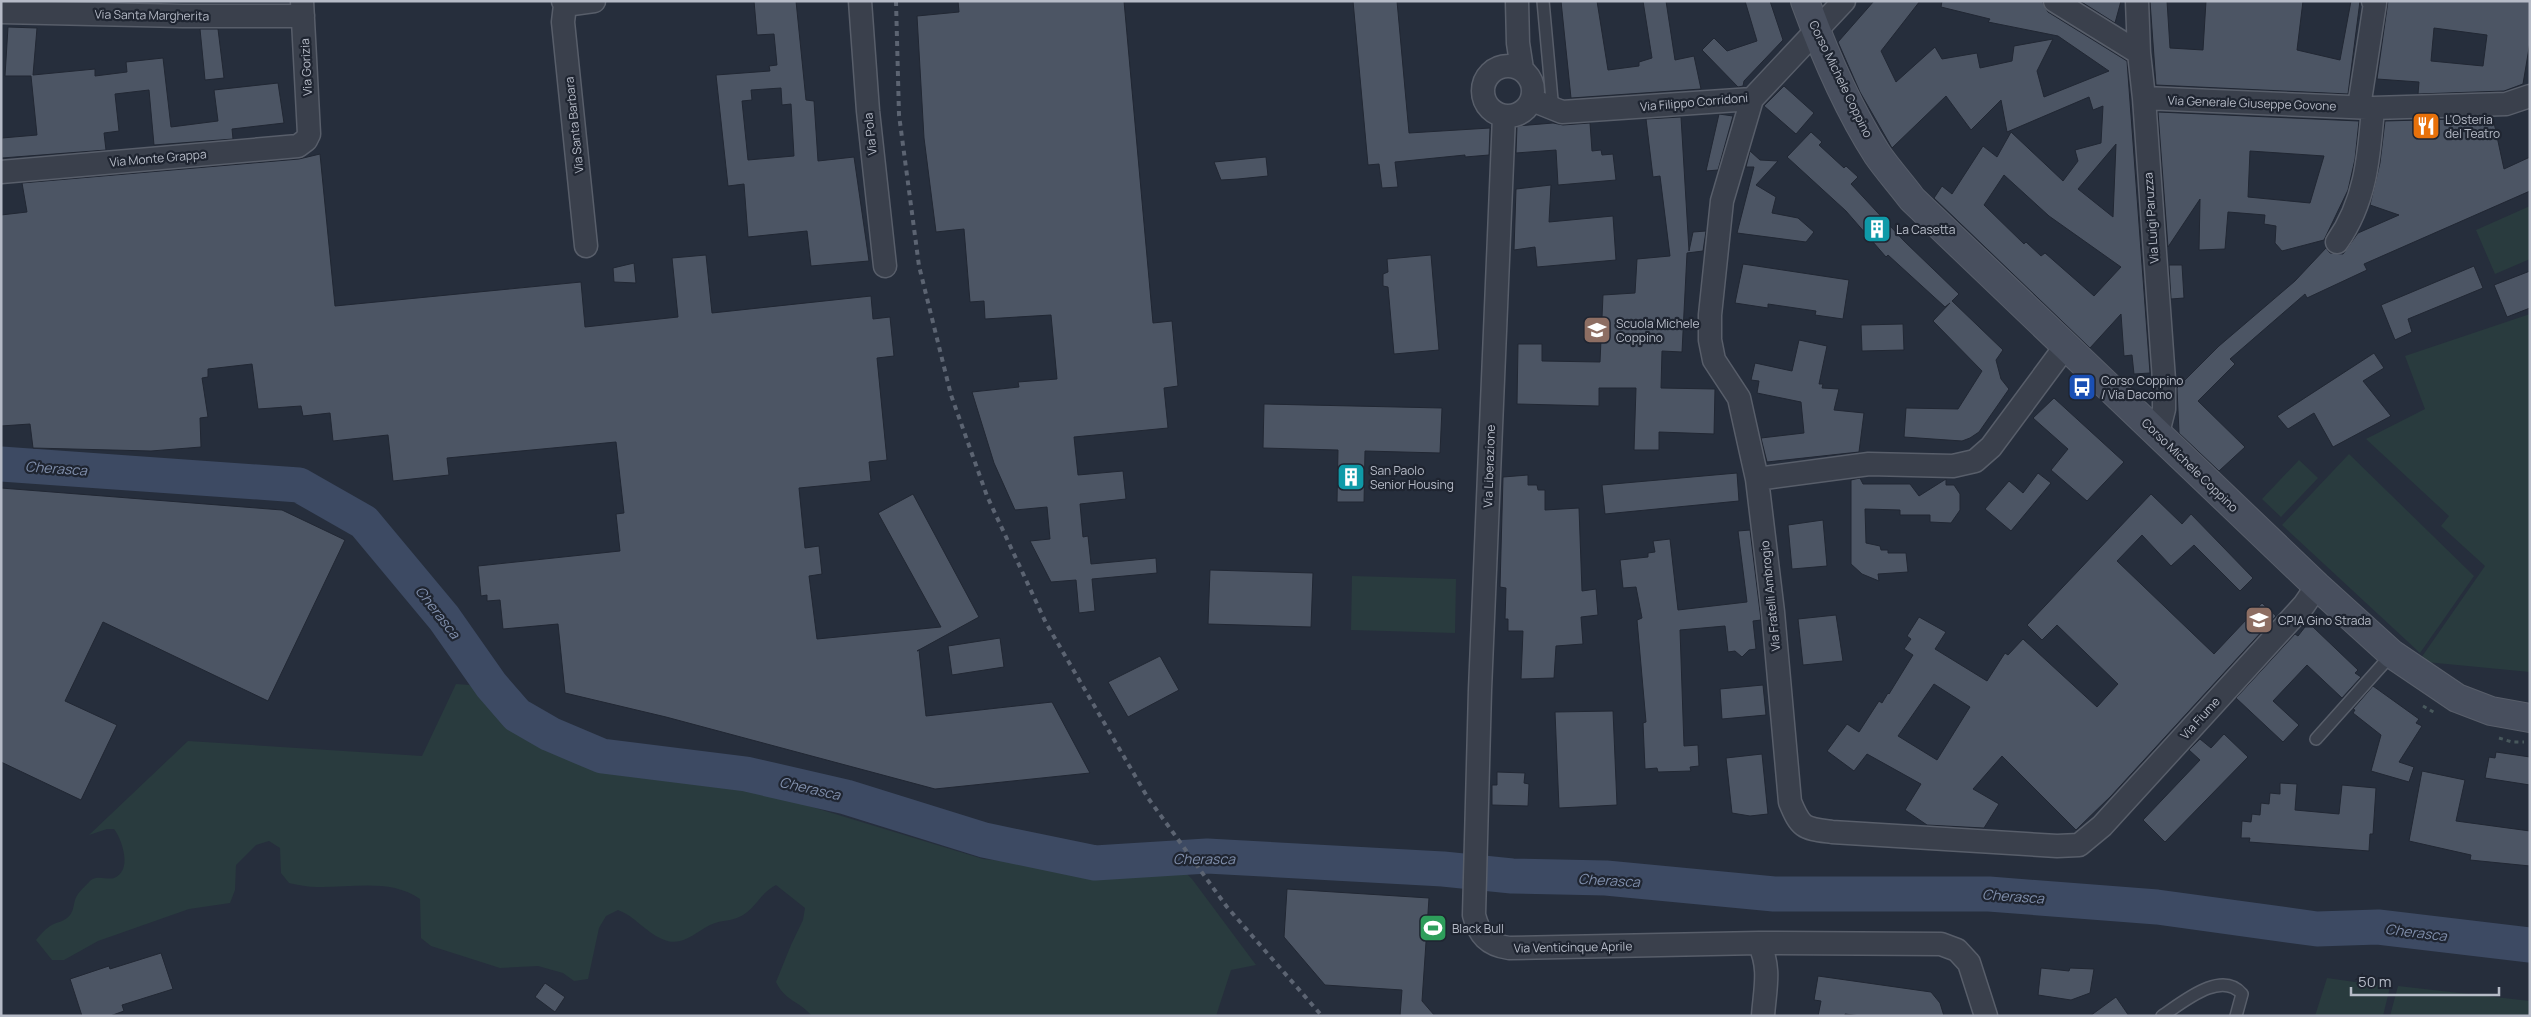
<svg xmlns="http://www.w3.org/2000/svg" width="2531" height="1017" font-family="Manrope,sans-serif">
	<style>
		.green { fill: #293b3e }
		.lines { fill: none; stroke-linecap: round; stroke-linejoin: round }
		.river { stroke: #3d4a63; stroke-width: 35 }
		.building { fill: #4c5564; stroke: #212733; fill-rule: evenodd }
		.lane-casing { stroke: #585e6a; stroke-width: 14 }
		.street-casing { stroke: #585e6a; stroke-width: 25 }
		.secondary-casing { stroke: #585e6a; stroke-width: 30 }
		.path { stroke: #48585c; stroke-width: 3; stroke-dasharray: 4 4; stroke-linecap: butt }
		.lane { stroke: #3a404c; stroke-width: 11 }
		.street { stroke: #3a404c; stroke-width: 22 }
		.secondary { stroke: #484f5e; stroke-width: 28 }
		.rail { stroke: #5c6472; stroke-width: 4; stroke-dasharray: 5 5; stroke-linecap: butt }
		.labels { text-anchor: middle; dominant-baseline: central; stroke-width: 4.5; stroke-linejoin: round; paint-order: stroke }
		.street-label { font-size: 12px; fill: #b6bbc7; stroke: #1f2531 }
		.poi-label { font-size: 12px; fill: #b6bbc7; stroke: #1f2531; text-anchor: start }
		.water-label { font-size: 14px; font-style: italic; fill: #808fac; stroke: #1f2531 }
	</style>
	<rect width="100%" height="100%" fill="#262e3c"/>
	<path class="green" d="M2530 206V259L2495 274 2476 230Z
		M2530 314V672L2426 662 2421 658 2485 566 2441 526 2449 516 2366 439 2425 409 2405 356Z
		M2349 454 2474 576 2420 653 2282 525Z
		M2299 460 2318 478 2281 517 2262 499Z
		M1352 576 1456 579 1455 633 1351 630Z
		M456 684 483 686 506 714 545 738 582 755 617 767 710 776 983 859 1034 864 1183 870 1192 879 1256 965 1231 970 1216 1016H812C798 1000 785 1001 776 982L791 945 803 920 805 908 776 885C762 892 758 904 746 913 735 922 722 919 710 925 694 933 682 948 662 939 645 932 635 916 618 910L606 916 599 928 588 979 574 981 563 973 538 966 500 968 431 946 421 938 420 899C391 878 350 888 317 887 308 887 298 885 289 883L281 873 280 848 269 841 256 845 236 865 235 890 230 903 189 909 98 941 64 960H52L36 940C40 935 44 930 50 926 56 922 65 922 70 915 75 909 73 900 78 894 81 890 88 883 91 880 98 875 107 880 114 878 133 871 122 839 114 829H107L89 835 188 741 422 756Z
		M2327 978 2390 987 2383 1016H2315Z
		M2398 986 2530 1001V1016H2390Z"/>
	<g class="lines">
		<path class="river" d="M1 464 299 485 364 522 444 618 491 685 517 715 550 734 602 756 746 774 846 797 984 840 1095 863 1207 856 1443 869 1512 876 1606 878 1774 894H1989L2157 907 2317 929 2378 927 2530 945"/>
	</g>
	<path class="building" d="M754 1H796L806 100 814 101 818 161 854 157 869 261 811 266 807 231 748 237 744 184 728 186 716 75 770 71 769 66 777 65 774 34 757 35ZM781 88 782 105 791 104 794 156 748 160 742 101 752 100 751 90Z
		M958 1H1124L1153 323 1172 321 1178 386 1164 388 1168 428 1074 437 1078 475 1123 471 1126 499 1080 504 1083 537 1088 536 1091 564 1156 558 1157 573 1092 579 1095 611 1079 613 1076 580 1051 582 1030 541 1050 539 1047 507 1015 510 994 463 972 392 1019 387 1018 382 1057 379 1051 315 985 319 984 301 970 302 964 229 936 232 924 138 917 16 959 12Z
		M1353 1H1397L1409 133 1490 128 1489 155 1465 157V155L1395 162 1398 187 1382 188 1379 164 1368 165Z
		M1561 1H1597L1608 70 1639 66V62L1652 58 1643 1H1666L1675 60 1694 56 1701 89 1571 98Z
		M1745 1H1770L1783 40 1744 81 1743 86 1738 87 1702 50 1714 38 1727 51 1757 41Z
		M1874 1H1920L1881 51 1896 82 1935 47 1942 59 1977 53 1980 68 2012 61 2014 46 2053 39 2037 71 2044 97 2109 71 2058 36 1988 22 1990 19 1941 7 1942 1H2042L2048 12 2127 61 2150 373 2134 374 2132 355 2124 356 2121 314 2090 348 1934 198 1942 186 1952 194 1983 146 1997 157 2011 132 2063 181 2078 161 2075 150 2101 143 2103 106 2093 110 2089 97 2007 132 2001 100 1971 130 1946 96 1892 148 1860 92 1838 42ZM2116 144 2113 217 2078 189ZM2004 175 2049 216 2121 267 2094 296 2045 253 2041 256 2026 242 2024 244 1984 205Z
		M2080 1H2121L2115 23Z
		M2150 1H2167L2170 48 2203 50 2206 1H2303L2297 50 2340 60 2351 1H2360L2348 94 2156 85Z
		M2388 1H2530V42L2523 84 2504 91 2418 94 2419 82 2377 79ZM2434 28 2487 35 2483 66 2431 61Z
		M8 27 37 28 33 75 95 69V76L127 72 126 62 163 58 171 127 218 121 214 90 278 83 284 123 232 129 233 139 154 145 149 90 115 94 119 131 104 133 106 150 2 158V138L37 135 31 76H5Z
		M200 29H218L224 78 205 80Z
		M1784 86 1814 113 1796 134 1764 106Z
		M2158 112 2359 121 2355 159 2348 190 2324 240 2282 251 2275 243 2276 226 2264 224 2265 215 2228 212 2225 249 2199 250 2200 199 2168 247ZM2250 151 2324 156 2310 203 2248 197Z
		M1719 114 1733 116 1718 170 1706 171Z
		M1681 117 1689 251 1693 232 1706 231 1703 251 1687 253 1682 352 1662 351 1661 388 1715 389 1714 434 1659 432V450H1634L1636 388H1599V406L1517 404 1518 344H1542V361L1600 362 1603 295 1635 293 1637 259 1670 256 1660 176 1653 177 1646 119Z
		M2493 118 2504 169 2530 157V191L2364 264 2367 270 2307 298 2305 294 2230 359 2235 364 2198 401 2245 447 2219 471 2179 433 2177 388 2219 346 2295 281 2326 248 2330 253 2343 254 2358 233 2399 215 2370 205 2380 163 2385 121Z
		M1553 123 1563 125 1590 123 1592 151 1601 150 1602 155 1613 154 1616 180 1558 185 1556 150 1516 153 1517 126Z
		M1811 132 1822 142 1819 145 1844 168 1846 166 1858 177 1851 184 1904 241 1959 294 1952 301 2003 350 1996 360 2001 379 2009 389 1979 432 1970 438 1962 441 1904 437 1906 408 1958 409 1982 371 1933 321 1950 303 1945 307 1888 255 1886 257 1846 211 1787 157Z
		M1750 151 1760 160 1778 161 1756 185 1776 197 1772 213 1798 218 1814 232 1806 242 1737 233 1754 167H1746Z
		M320 154 335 306 581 282 585 327 678 317 672 258 706 255 712 313 871 296 873 319 890 317 894 356 877 358 887 460 869 462 871 481 799 488 805 548 819 546 822 574 809 576 817 639 941 627 878 513 913 494 979 617 917 651 919 650 926 716 1052 702 1090 773 935 789 666 717 565 693 558 624 503 629 500 600 487 601V595L481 596 478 566 620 551 616 514 624 513 616 442 447 458 449 475 393 481 388 435 333 441 330 413 303 416 301 406 258 409 252 364 208 369V377L202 378 208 417 200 418 201 447 151 451 33 448 30 424 1 426V215L27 212 22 183 299 159Z
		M1266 157 1268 176 1238 179 1221 180 1214 162Z
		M1551 185 1549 222 1613 216 1616 260 1537 267 1535 247 1514 250 1516 189Z
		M1431 255 1439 350 1394 354 1388 287 1383 286V274L1388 272 1387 259Z
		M634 263 636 283 614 282 613 268Z
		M1743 264 1849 280 1843 319 1815 315 1816 311 1768 304V308L1735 303Z
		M2169 265H2182L2184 298 2171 299Z
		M2474 266 2483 288 2408 319 2412 332 2395 340 2381 305Z
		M2530 271V308L2507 317 2494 285Z
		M1903 324 1904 350 1862 351 1861 325Z
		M1799 340 1827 346 1819 384H1823L1822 388 1839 389 1834 410 1864 413 1859 452 1767 462 1761 438 1804 433 1801 402 1757 393 1759 381 1751 380 1755 363 1792 371Z
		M2374 353 2384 368 2363 381 2391 416 2333 447 2314 413 2288 429 2277 416Z
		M2054 398 2124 462 2087 501 2051 470 2068 449 2033 418Z
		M1264 404 1442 408 1440 453 1365 451 1364 502H1337L1338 450 1263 448Z
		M1737 473 1739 501 1605 514 1602 485Z
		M2038 473 2051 483 2011 531 1985 509 2009 481 2023 493Z
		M1528 475V485H1537L1538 490H1545V510L1579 508 1582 591 1596 589 1598 615 1581 617 1583 644 1556 646 1554 678 1521 679 1523 631H1508V619H1505L1506 588 1500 587 1503 477Z
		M1860 478 1863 484H1910L1919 496 1946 479V485H1954L1960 494V510L1951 523 1930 522V515H1900V510L1865 509 1866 543 1880 546 1881 550H1888V553H1906L1908 572 1878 574 1879 581 1862 574 1851 564V480Z
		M1 488 282 510 345 540 268 701 103 622 65 701 117 725 81 800 1 762Z
		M2151 494 2182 524 2191 514 2253 578 2240 591 2194 545 2171 566 2142 535 2117 561 2214 654 2262 603 2276 616 2111 796 2076 830 2002 756 1973 789 1999 804 1984 828 1927 825 1905 810 1921 784 1867 754 1854 771 1827 751 1847 724 1859 732 1879 701 1882 703 1888 693 1889 694 1913 655 1904 649 1911 639 1907 636 1919 617 1946 632 1935 649 1987 681 2005 653 2008 655 2023 639 2097 707 2118 684 2057 625 2042 640 2027 625ZM1934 684 1970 707 1937 760 1898 736Z
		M1823 520 1827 566 1792 569 1788 525Z
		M1750 530 1761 620 1753 621 1756 649 1749 650 1742 657 1735 651 1728 652 1725 626 1680 630 1684 746 1698 745 1699 766 1690 767 1691 771 1658 772 1657 768 1645 769 1643 723 1646 722 1637 620 1642 618 1636 587 1623 588 1620 560 1648 557V553L1655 552 1653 541 1670 539 1678 610 1747 602 1738 531Z
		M1210 570 1313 573 1311 627 1208 624Z
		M1836 615 1843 661 1803 665 1798 619Z
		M2305 627H2313L2358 670 2355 673 2361 677 2342 698 2307 665 2273 701 2299 725 2283 742 2236 698 2295 634 2298 636Z
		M1000 638 1004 667 952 675 948 646Z
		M1160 656 1179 690 1128 717 1108 682Z
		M1763 685 1766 715 1722 719 1720 689Z
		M2373 686 2419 719 2416 723 2422 726 2399 762 2414 767 2409 782 2371 771 2381 735 2353 713 2355 710 2353 709Z
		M1613 711 1617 805 1559 808 1555 712Z
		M2224 734 2248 757 2165 842 2143 820 2200 760 2189 750 2200 739 2211 748Z
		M2496 752 2530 757V785L2485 778 2489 757 2495 758Z
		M1762 754 1768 814 1750 816 1732 813 1726 758Z
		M2422 771 2465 780 2456 821 2530 831V866L2470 860 2471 855 2409 841Z
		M1497 772 1525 773 1524 783 1529 784 1528 806 1492 805V785H1497Z
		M2280 783 2297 784 2295 810 2339 814 2342 785 2376 788 2373 834H2370L2369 851 2249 842 2250 838H2241L2242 821 2251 822 2252 814 2260 815 2261 803 2269 804 2270 793 2280 794Z
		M1287 889 1429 898 1422 1001 1435 1016H1400L1402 990 1325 985 1284 937Z
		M161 953 173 989 122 1005 124 1011 110 1016H82L70 979 109 966 110 969Z
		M2041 968 2069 971 2070 968 2094 969 2090 993 2071 1000 2038 995Z
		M1818 976 1931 992 1940 1003 1944 1016H1861L1845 1014V1016H1818L1821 1001 1814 1000Z
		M545 983 565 997 555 1012 535 997Z
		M2116 997 2129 1016H2090Z"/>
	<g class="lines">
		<defs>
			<path id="lane" d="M1543 1 1552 100 1545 106
				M2316 739 2392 654
				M2162 1016C2182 1003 2221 969 2242 994L2236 1016"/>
			<path id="street" d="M563 1 565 5 563 22 586 246
				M860 1 868 111 885 266
				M1517 1 1518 43 1522 69
				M1844 1 1752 99 1722 201 1710 315V340L1714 360 1739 398 1757 479 1773 612 1790 802C1801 829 1804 828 1832 832L2057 846 2079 845 2102 826 2304 605 2317 586
				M2055 1 2139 53
				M2137 1 2139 53 2144 98 2164 380V409L2158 433
				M565 5 594 1
				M1 12 183 16H303
				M1483 91a25 25 0 1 1 50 0a25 25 0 1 1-50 0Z
				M2144 98 2373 108 2506 104 2530 96
				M1532 100 1562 112 1752 99
				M2359 107 2375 3 2373 1
				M1504 116 1480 690 1474 915C1479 935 1488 945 1509 948L1759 943 1941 944 1957 950 1969 963 1986 1016
				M1 172 298 146 306 140 309 134 302 1
				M2337 242C2366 201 2369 156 2373 108
				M1757 479 1869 464 1953 466 1975 461 1991 447 2065 347
				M1759 943C1771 969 1765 988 1763 1016"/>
			<path id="secondary" d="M1805 1C1824 53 1847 107 1877 154 1888 170 1901 184 1912 199L2317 586 2392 654 2457 698 2491 711 2530 718"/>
		</defs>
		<use href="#lane" class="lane-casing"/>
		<use href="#street" class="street-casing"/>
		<use href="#secondary" class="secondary-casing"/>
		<path class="path" d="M2423 706 2435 713
			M2499 738 2512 742H2524"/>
		<use href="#lane" class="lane"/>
		<use href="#street" class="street"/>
		<use href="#secondary" class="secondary"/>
		<path class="rail" d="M896 1 899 115 919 266 951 395 987 496 1046 623 1148 798 1227 907 1322 1016"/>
	</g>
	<defs>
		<symbol id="restaurant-square" viewBox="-11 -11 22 22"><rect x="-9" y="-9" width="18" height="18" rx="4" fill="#e8710a" stroke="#1f2531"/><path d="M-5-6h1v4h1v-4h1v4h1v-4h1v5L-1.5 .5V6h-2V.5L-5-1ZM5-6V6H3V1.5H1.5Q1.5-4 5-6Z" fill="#fff"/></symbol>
		<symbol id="building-square" viewBox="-11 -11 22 22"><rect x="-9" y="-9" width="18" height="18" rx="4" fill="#0f9aa8" stroke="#1f2531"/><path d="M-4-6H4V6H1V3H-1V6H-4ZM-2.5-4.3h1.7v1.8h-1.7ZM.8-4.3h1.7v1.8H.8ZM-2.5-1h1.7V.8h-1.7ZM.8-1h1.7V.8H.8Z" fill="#fff"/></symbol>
		<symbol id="school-square" viewBox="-11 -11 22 22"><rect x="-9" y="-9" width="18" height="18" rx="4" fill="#8d6e63" stroke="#1f2531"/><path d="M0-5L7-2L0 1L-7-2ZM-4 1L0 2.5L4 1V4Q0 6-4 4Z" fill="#fff"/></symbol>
		<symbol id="bus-square" viewBox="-11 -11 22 22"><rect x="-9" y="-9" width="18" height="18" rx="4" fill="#1a4fb4" stroke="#1f2531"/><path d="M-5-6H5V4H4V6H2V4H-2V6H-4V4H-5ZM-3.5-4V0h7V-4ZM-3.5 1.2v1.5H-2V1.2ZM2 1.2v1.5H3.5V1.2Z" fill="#fff"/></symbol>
		<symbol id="stadium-square" viewBox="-11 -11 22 22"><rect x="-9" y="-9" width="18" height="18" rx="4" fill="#2e9e5b" stroke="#1f2531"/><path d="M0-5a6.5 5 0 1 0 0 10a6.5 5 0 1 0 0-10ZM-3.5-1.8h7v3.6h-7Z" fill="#fff"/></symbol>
	</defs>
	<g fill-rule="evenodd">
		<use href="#restaurant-square" x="2410" y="110" width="32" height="32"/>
		<use href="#building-square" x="1861" y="213" width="32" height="32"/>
		<use href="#school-square" x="1581" y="314" width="32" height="32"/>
		<use href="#bus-square" x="2066" y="371" width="32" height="32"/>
		<use href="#building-square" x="1335" y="461" width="32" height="32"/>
		<use href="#school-square" x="2243" y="604" width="32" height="32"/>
		<use href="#stadium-square" x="1417" y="912" width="32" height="32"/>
	</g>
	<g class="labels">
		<g class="street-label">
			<text transform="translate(152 15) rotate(1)">Via Santa Margherita</text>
			<text transform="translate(306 67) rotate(-93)">Via Gorizia</text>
			<text transform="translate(1841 79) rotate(64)">Corso Michele Coppino</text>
			<text transform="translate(1694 102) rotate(-5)">Via Filippo Corridoni</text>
			<text transform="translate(2252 103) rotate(2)">Via Generale Giuseppe Govone</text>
			<text transform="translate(574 125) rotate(-96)">Via Santa Barbara</text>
			<text transform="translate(870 134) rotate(-96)">Via Pola</text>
			<text transform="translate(158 158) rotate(-5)">Via Monte Grappa</text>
			<text transform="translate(2151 218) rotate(-94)">Via Luigi Paruzza</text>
			<text transform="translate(2190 465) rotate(44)">Corso Michele Coppino</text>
			<text transform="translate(1489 466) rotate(-88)">Via Liberazione</text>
			<text transform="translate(1770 596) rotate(-96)">Via Fratelli Ambrogio</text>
			<text transform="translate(2200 718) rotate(-48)">Via Fiume</text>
			<text transform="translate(1573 947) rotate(-1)">Via Venticinque Aprile</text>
		</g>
		<g class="poi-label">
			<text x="2445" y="119">L'Osteria<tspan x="2445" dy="14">del Teatro</tspan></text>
			<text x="1896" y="229">La Casetta</text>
			<text x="1616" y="323">Scuola Michele<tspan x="1616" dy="14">Coppino</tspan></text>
			<text x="2101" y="380">Corso Coppino<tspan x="2101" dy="14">/ Via Dacomo</tspan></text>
			<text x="1370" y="470">San Paolo<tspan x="1370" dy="14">Senior Housing</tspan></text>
			<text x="2278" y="620">CPIA Gino Strada</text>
			<text x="1452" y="928">Black Bull</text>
		</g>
		<g class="water-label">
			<text transform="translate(56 468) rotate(4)">Cherasca</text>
			<text transform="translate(438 612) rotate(52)">Cherasca</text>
			<text transform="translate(810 788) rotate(13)">Cherasca</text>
			<text x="1204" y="858">Cherasca</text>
			<text transform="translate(1609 880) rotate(3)">Cherasca</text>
			<text transform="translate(2013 896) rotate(4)">Cherasca</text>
			<text transform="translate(2416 932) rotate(7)">Cherasca</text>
		</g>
	</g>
	<rect width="2531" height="1017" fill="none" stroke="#b6bbc7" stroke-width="5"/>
	<path d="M2351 987v8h148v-8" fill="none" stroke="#b6bbc7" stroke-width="2.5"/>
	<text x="2358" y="987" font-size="15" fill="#b6bbc7" stroke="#1f2531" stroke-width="4" paint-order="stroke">50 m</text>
</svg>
